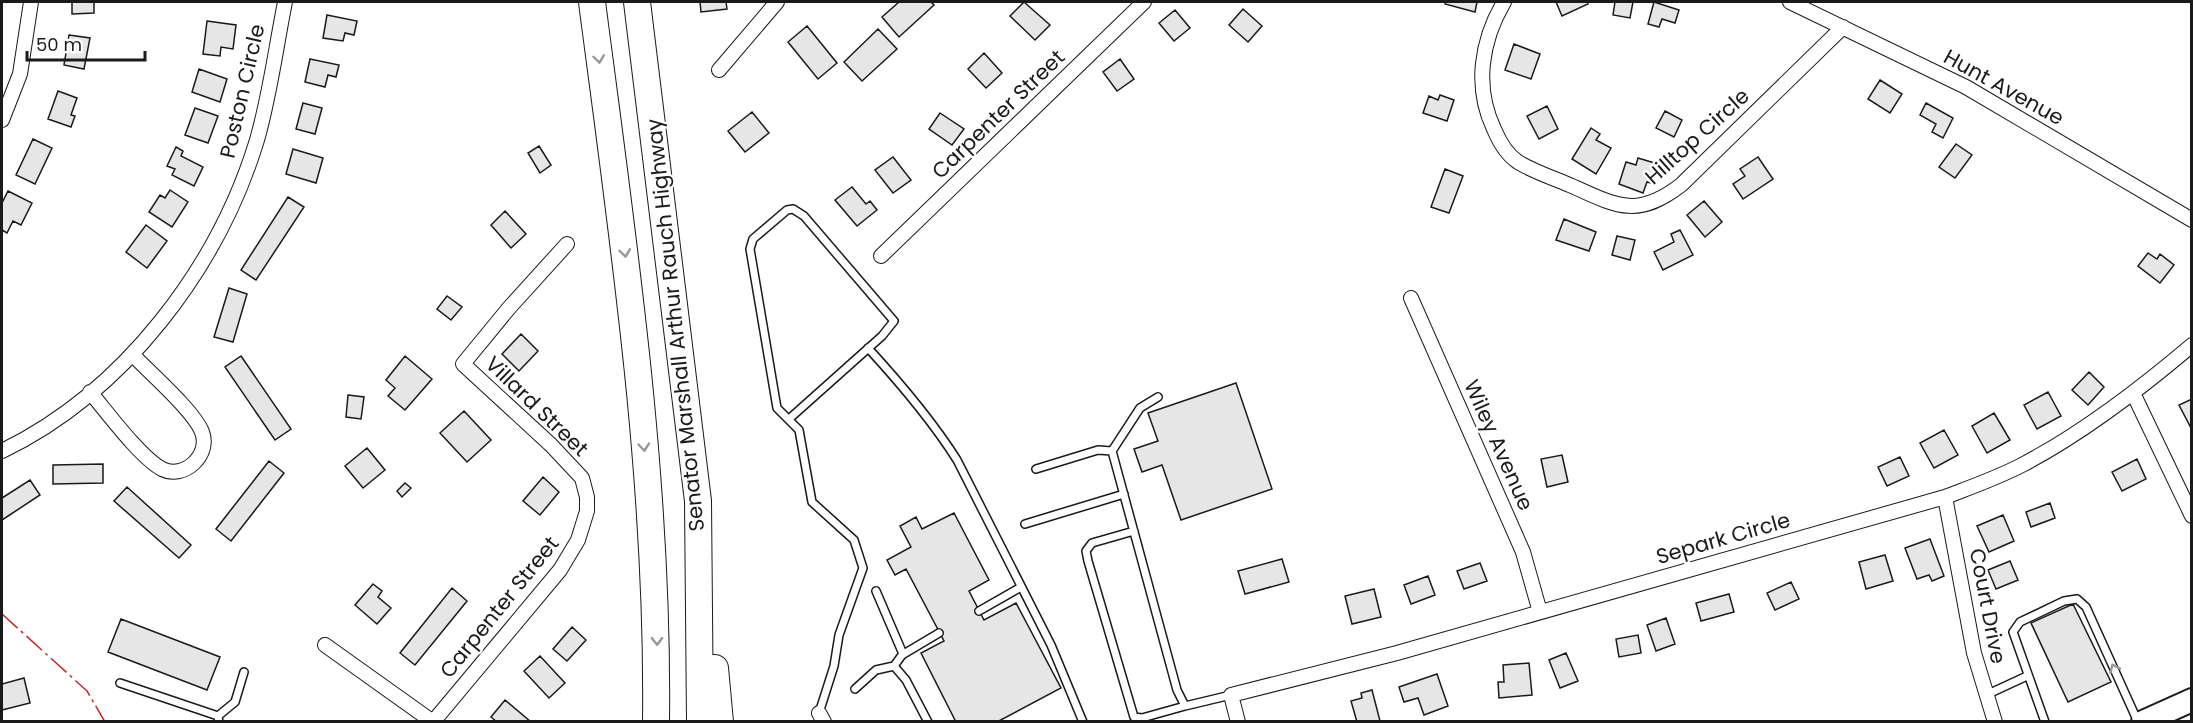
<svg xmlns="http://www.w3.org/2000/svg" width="2193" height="723" font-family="Poppins,sans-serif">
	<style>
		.building { fill: #e6e6e6; stroke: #1a1a1a; stroke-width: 1.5 }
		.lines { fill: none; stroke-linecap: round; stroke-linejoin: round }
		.lane-casing { stroke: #1a1a1a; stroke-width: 10 }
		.street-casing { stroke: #1a1a1a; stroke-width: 16 }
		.primary-casing { stroke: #1a1a1a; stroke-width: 26 }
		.highway-casing { stroke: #1a1a1a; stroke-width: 28 }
		.lane { stroke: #fff; stroke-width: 7 }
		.street { stroke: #fff; stroke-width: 14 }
		.primary { stroke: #fff; stroke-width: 22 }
		.highway { stroke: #fff; stroke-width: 26 }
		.power { stroke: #c62828; stroke-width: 1.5; stroke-dasharray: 21 4.5 3 4.5; stroke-linecap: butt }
		.oneway { stroke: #989898 }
		.labels { text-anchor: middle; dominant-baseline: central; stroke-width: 4.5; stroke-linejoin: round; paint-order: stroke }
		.street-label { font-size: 21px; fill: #1a1a1a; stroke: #fff }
	</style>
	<rect width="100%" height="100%" fill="#fff"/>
	<path class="building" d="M72 2H94V13L72 14Z
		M700 2H726L727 9 701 12Z
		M899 2H931L934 5 899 37 882 17Z
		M1024 2 1050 25 1035 40 1010 16Z
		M1445 2H1477L1475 12 1445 4Z
		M1556 2H1587L1588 4 1562 16Z
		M1615 2H1633L1630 18 1613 15Z
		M1654 2 1679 10 1675 23 1662 19 1659 27 1648 24Z
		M1243 9 1262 26 1248 42 1229 25Z
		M1175 10 1190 28 1174 41 1159 23Z
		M327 15 357 21 354 35 345 33 343 41 323 38Z
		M207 21 236 25 233 49 221 47 220 56 203 54Z
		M807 26 837 63 818 79 788 42Z
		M878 29 897 49 862 81 844 62Z
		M69 35 90 38 84 69 64 65Z
		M1514 44 1540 54 1531 79 1505 70Z
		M984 53 1002 73 986 88 968 69Z
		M310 59 339 65 336 77 328 75 325 87 305 82Z
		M1120 59 1134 79 1117 91 1103 72Z
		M199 69 227 79 220 102 192 92Z
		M1880 80 1902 94 1890 113 1868 99Z
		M58 91 77 98 71 115 75 116 71 127 48 119Z
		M1440 95 1454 100 1447 121 1423 113 1429 96 1438 100Z
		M303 103 322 108 315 134 296 129Z
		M1926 103 1953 118 1943 138 1932 132 1936 124 1920 115Z
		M1547 106 1558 129 1539 139 1527 116Z
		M195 108 218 116 208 143 185 135Z
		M1665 111 1682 120 1674 137 1656 128Z
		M752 112 769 133 745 152 728 131Z
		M940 113 964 129 952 145 929 129Z
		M1591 128 1600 134 1596 140 1611 148 1596 174 1572 159Z
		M33 139 52 148 35 184 16 175Z
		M1956 144 1972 155 1955 178 1939 167Z
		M539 146 551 165 540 173 528 153Z
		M176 147 183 151 181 156 203 167 194 186 172 175 175 169 167 166Z
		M293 149 323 158 316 183 286 174Z
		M893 157 911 180 893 193 875 170Z
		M1758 157 1773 179 1743 199 1733 184 1745 176 1740 169Z
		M1638 158 1658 164 1651 183 1647 182 1643 193 1619 184 1626 162 1636 165Z
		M1445 169 1463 176 1449 213 1431 207Z
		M852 187 866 204 870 201 877 210 857 226 835 200Z
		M170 190 188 202 172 227 149 212 160 195 165 198Z
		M8 191 32 203 21 225 13 221 7 233 2 230V203Z
		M288 197 304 207 256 280 241 270Z
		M1704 201 1722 222 1705 237 1687 215Z
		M505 211 526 234 511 248 491 225Z
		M1564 219 1596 232 1589 251 1556 240Z
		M146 225 167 241 147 268 126 252Z
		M1680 230 1693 255 1663 270 1654 252 1674 242 1671 234Z
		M1617 236 1635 240 1630 260 1612 255Z
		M2148 253 2157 259 2160 254 2174 265 2160 283 2138 266Z
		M229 288 247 294 233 342 214 337Z
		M447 296 462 307 451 320 437 309Z
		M521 334 538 351 519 371 502 354Z
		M241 356 291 429 275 440 225 367Z
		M405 356 432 379 405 410 388 396 395 388 386 380Z
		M2089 372 2104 387 2088 405 2072 390Z
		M1236 383 1272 489 1181 520 1162 465 1142 472 1134 449 1158 441 1148 413Z
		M2048 392 2061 416 2037 429 2024 405Z
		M348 395 364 397 361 419 346 417Z
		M2192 399V428H2191L2179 405Z
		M464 411 491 440 467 462 440 433Z
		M1994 413 2010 440 1987 453 1972 426Z
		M1944 430 1958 455 1934 468 1920 443Z
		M367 448 385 470 363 488 345 466Z
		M1562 455 1568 482 1547 487 1541 459Z
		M1900 457 1909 476 1887 486 1878 467Z
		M2137 459 2146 479 2122 491 2112 472Z
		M269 461 284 473 231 541 216 529Z
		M103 464V483L53 484V465Z
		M543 477 559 492 540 515 523 501Z
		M30 480 40 495 2 520V498Z
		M405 483 411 488 402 497 397 491Z
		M127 487 191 545 179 558 114 501Z
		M2050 503 2055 518 2031 527 2026 512Z
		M954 513 989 580 969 591 984 620 1016 603 1061 688 997 722H956L921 653 944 641 906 569 895 575 887 560 911 547 900 526 916 517 922 529Z
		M2003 515 2014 541 1989 552 1977 526Z
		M1930 539 1944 576 1932 581 1929 575 1917 579 1905 548Z
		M1885 555 1893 581 1866 589 1859 562Z
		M1282 559 1289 582 1245 594 1238 571Z
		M2010 561 2018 580 1996 589 1988 570Z
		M1480 563 1487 581 1464 589 1457 571Z
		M1428 576 1435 595 1411 604 1404 585Z
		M1791 582 1799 599 1775 610 1767 593Z
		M373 584 382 591 378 597 391 608 377 624 355 605Z
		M452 588 467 601 415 665 400 653Z
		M1374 589 1381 617 1352 624 1345 596Z
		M1729 594 1734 612 1701 621 1696 603Z
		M2073 604 2111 682 2068 702 2031 623Z
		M1666 618 1675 644 1656 651 1647 625Z
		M121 619 220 657 207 690 108 652Z
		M572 627 586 640 567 661 553 649Z
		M1638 635 1641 653 1619 657 1616 639Z
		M1566 653 1578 681 1560 688 1549 660Z
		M540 656 565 683 549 698 524 671Z
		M1529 663 1532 695 1499 698 1498 682H1504L1503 665Z
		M1437 674 1448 706 1424 715 1418 698 1404 702 1399 687Z
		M24 678 30 703 2 710V684Z
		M1372 690 1380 721 1357 722 1351 701 1362 698 1361 693Z
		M505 700 531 722H497L491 717Z"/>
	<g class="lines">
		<defs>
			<path id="lane" d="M868 348C901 384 931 419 957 460L1051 645 1083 722
				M1158 397 1140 408 1112 451 1177 690 1185 706 1231 695
				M789 419 882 336 894 321 804 216 793 209 787 210 753 239 750 249 777 408 799 430 812 502 854 540 863 568 839 635 834 666 819 713
				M1036 469 1098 450 1112 451
				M1025 524 1124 494
				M1134 531 1092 543 1086 551 1088 561 1134 717 1142 718 1185 706
				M876 591 903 654
				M979 611 1021 587
				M894 666 902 655 939 633
				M120 683 218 716 219 722
				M855 689 876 670 894 666 906 680 928 722
				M1986 695 2027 676
				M218 716 235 702 244 672
				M2045 722 2013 632 2020 622 2064 601 2077 599 2086 607 2138 722"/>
			<path id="street" d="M1504 2C1481 41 1474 87 1494 129 1499 141 1506 154 1518 162 1534 172 1554 178 1572 186 1618 207 1638 218 1681 185L1843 27
				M1790 2 1966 87 2192 220
				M719 70 777 2
				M2 120 20 74 31 2
				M881 256 1144 2
				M1411 298 1523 552 1540 612
				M90 392C107 412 140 457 162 469 184 480 211 455 202 432 194 411 149 372 132 354
				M2133 393 2192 516
				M2 451C124 392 218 268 257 140 270 95 276 47 285 2
				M1945 497 1974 653 1995 722
				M325 645 433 722
				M819 713 824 722
				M433 722 560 570 578 540 587 511V497L582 478 551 445 463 364 509 308 567 244
				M1238 722 1231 695 1397 653 1945 497C1971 487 1997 478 2022 465 2083 433 2139 390 2192 345"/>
			<path id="primary" d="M2143 722 2192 700"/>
			<path id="highway" d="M592 2C623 240 659 480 656 722
				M637 2 698 501 700 722
				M715 668 720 722"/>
		</defs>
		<use href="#lane" class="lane-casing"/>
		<use href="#street" class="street-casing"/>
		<use href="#primary" class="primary-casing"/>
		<use href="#highway" class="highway-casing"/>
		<use href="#lane" class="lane"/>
		<use href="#street" class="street"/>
		<use href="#primary" class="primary"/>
		<use href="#highway" class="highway"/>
		<path class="power" d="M2 614 87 691 105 722"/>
	</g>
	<defs><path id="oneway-chevron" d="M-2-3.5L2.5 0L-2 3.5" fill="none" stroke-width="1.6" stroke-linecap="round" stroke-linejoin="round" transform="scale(1.5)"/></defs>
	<g class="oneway">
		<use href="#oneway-chevron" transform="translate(599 59) rotate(82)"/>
		<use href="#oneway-chevron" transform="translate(625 253) rotate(82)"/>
		<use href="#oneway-chevron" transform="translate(644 447) rotate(85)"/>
		<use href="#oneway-chevron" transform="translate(657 641) rotate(89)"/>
		<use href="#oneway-chevron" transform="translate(2114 668) rotate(-114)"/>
	</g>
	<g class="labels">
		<g class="street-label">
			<text transform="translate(2004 87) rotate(29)">Hunt Avenue</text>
			<text transform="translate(242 91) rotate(-77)">Poston Circle</text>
			<text transform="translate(998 114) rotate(-44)">Carpenter Street</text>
			<text transform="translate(1697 136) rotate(-42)">Hilltop Circle</text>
			<text transform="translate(675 325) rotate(-96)">Senator Marshall Arthur Rauch Highway</text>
			<text transform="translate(537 406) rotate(44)">Villard Street</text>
			<text transform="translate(1499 445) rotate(66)">Wiley Avenue</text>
			<text transform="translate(1723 538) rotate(-16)">Separk Circle</text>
			<text transform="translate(1988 606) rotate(79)">Court Drive</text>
			<text transform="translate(499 607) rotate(-51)">Carpenter Street</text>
		</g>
	</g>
	<rect width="2193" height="723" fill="none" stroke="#1a1a1a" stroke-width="6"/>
	<path d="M27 51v9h118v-9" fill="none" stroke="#1a1a1a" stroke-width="3"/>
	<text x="36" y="51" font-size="18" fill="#1a1a1a" stroke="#ffffff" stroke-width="4.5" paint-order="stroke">50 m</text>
</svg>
